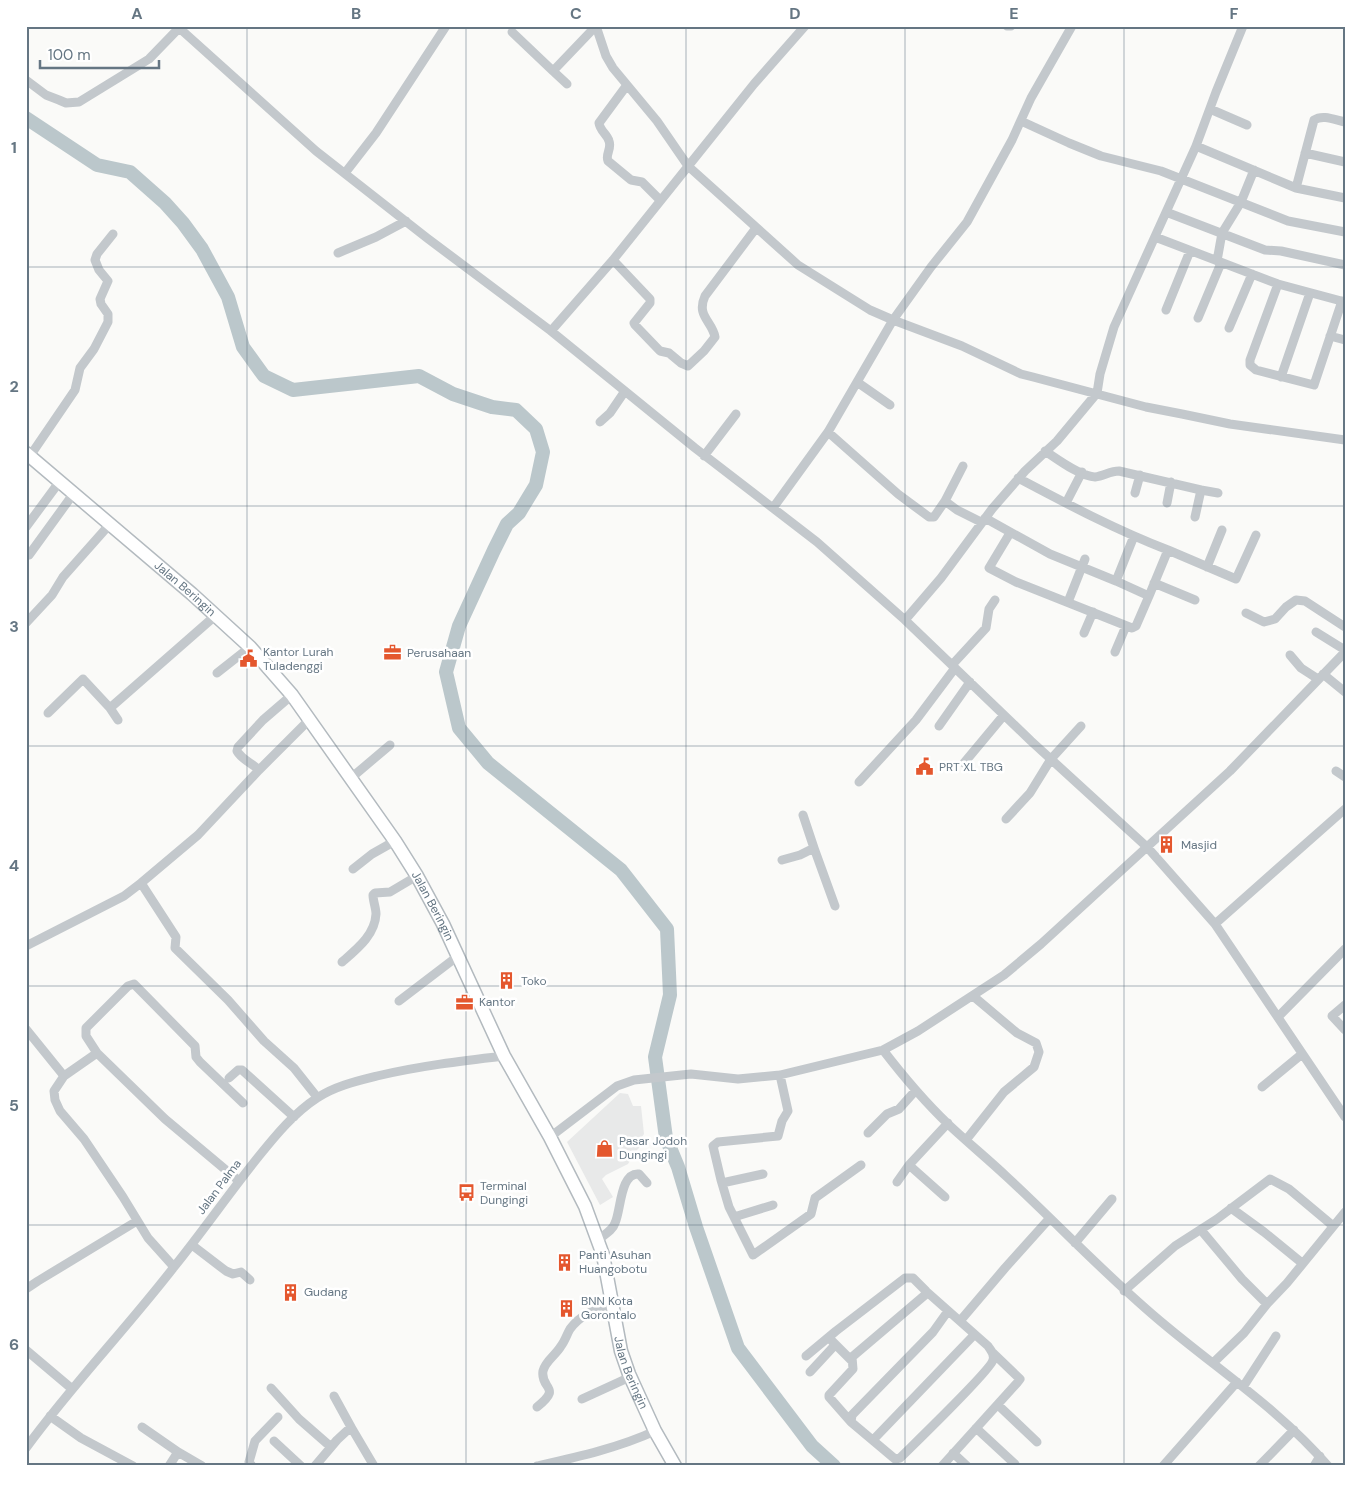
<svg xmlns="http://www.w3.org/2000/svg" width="1371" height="1492" font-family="'DM Sans',sans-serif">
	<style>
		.built { fill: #e8e9e9 }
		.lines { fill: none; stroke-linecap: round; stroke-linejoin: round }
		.river { stroke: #bbc7cb; stroke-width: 14 }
		.secondary-casing { stroke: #b3babf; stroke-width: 15 }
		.street { stroke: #c3c8cc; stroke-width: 9 }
		.secondary { stroke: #fff; stroke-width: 12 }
		.grid { fill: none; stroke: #657683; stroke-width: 1; stroke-opacity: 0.55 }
		.labels { text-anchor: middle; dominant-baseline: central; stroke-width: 5; stroke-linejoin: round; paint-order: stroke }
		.street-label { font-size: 12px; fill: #657683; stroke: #fff }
		.poi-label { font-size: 12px; fill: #657683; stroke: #fff; text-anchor: start }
		.neatline { fill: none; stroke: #657683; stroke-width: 2 }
		.grid-label { font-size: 16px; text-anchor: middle; font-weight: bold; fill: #657683 }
	</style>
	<rect width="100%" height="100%" fill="#fafaf8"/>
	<path class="built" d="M620 1093 628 1094 633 1106H641L644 1134 641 1138 643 1144 635 1152 628 1164 606 1175 602 1179 613 1197 600 1205 567 1142Z"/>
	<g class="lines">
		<path class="river" d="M26 118 97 165 130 172 165 203 183 223 202 249 228 297 243 347 264 376 293 390 419 376 453 394 492 407 516 410 536 429 543 452 536 485 519 513 507 524 494 550 459 626 446 672 459 728 488 763 621 870 667 929 670 995 655 1057 666 1138 678 1167 696 1227 738 1348 812 1446 834 1466"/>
		<defs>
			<g id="secondary">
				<path id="s1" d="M26 453 192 594 250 647 292 695 395 841 417 876 443 924 504 1056 550 1137 585 1206 603 1255 621 1351 629 1374 655 1431 675 1466"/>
			</g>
		</defs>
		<use href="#secondary" class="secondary-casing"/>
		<path class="street" d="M177 26 316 151 427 238 551 331 695 448 817 542 905 620 1031 741 1147 847 1215 924 1345 1117
			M596 26 606 56 613 68 657 121 688 166 798 265 870 310 893 320 962 346 1021 374 1033 377 1146 407 1182 414 1230 424 1345 440
			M1007 26H1011
			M512 32 553 71 596 26
			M553 71 567 84
			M26 80 46 95 59 100 66 103 79 102 149 59 179 28
			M627 85 599 123C600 131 607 134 609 141 612 149 605 154 608 161L631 180 642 182 660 200
			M1210 109 1247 125
			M1021 121 1069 143 1101 156 1161 171 1288 221 1345 232
			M1345 122C1335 120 1323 114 1314 120L1296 188 1345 198
			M1196 146 1296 188
			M1305 153 1345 162
			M345 173 376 133 446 26
			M1166 212 1265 250 1281 251 1345 265
			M1155 237 1278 284 1345 302
			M338 253 376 237 406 221
			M613 260 650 299V303L634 323 635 325 660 351 669 353 681 363 688 366 704 351 715 337C712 321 696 316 705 296L756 228
			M1217 261 1222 233 1241 202 1254 170
			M1278 284 1250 360V365L1256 370 1314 385 1342 301
			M1166 310 1190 251
			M1198 318 1221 263
			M1229 328 1252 274
			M551 331 613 260 754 84 805 26
			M1330 336 1345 340
			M1281 377 1310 293
			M857 382 890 405
			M600 422 610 413 625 391
			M828 432 898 494 929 517H934L945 501
			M1045 451C1057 459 1081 477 1095 477 1104 476 1110 471 1119 471L1201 490 1195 517
			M30 456 75 390 80 368 94 349 108 322V314L101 304 100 299 108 281 99 270 95 260 97 254 113 234
			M704 456 736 414
			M963 466 945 501 957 510 981 522
			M1018 478C1067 504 1116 530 1168 550L1149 596 1116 581 1134 536
			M1201 490 1218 493
			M1135 493 1140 475
			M1066 503 1082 472
			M1167 503 1171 482
			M773 508 828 432 893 320 931 267 967 222 1012 140 1031 98 1072 26
			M985 518 1050 554 1116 581
			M26 527 60 481
			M1010 533 989 568 1016 582 1132 628 1136 626 1149 596
			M1168 550 1236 579 1256 535
			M29 555 74 493
			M1207 567 1222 530
			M1154 583 1195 600
			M1068 602 1085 559
			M1246 613 1264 622 1275 619 1286 607 1296 600 1305 601 1345 627
			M905 620 941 578 992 509 1025 471 1057 441 1097 393 1100 374 1114 327 1196 146 1216 92 1243 26
			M26 623 52 595 63 577 110 524
			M1316 632 1345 650
			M1084 633 1093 612
			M1115 652 1126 626
			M1290 655 1301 668 1318 679
			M952 665 986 628 989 609 995 600
			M217 673 250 647
			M1323 674 1345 692
			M110 708 118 720
			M48 713 83 679 110 708 215 616
			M939 726 970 682
			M964 763 1004 715
			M259 770 309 720
			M1336 771 1345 777
			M351 778 390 745
			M859 782 916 720 955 668
			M803 815 814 848
			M1006 819 1030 793 1051 759 1081 726
			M782 860 800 855 814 848 835 906
			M353 869 372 854 395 841
			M141 883 176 937 175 948 228 1000 264 1041 294 1068 317 1097
			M1215 924 1345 809
			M26 946 124 896 141 883 198 835 259 770C252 763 242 760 237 751L238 747 263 720 292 695
			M342 962C357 949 375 935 376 914 376 908 373 901 373 895L375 893 390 892 417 876
			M399 1001 458 956
			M1345 1005 1332 1016 1345 1030
			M1279 1016 1345 949
			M26 1029 64 1076
			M883 1050C903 1076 924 1101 948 1124 967 1142 988 1159 1007 1177 1060 1226 1109 1279 1165 1325 1220 1371 1281 1411 1328 1466
			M97 1053 86 1036V1028L128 986 134 984 195 1046 196 1057 200 1062 243 1103
			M780 1075 788 1111 782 1121 778 1136 718 1142 713 1146 721 1180 729 1207 753 1255 811 1214 815 1198 861 1165
			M229 1078 238 1070H242L294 1117
			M1262 1087 1302 1054
			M868 1133 887 1114 899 1109 916 1090
			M550 1137 617 1086 634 1080 691 1074 738 1079 780 1075 883 1050 918 1031 1004 975 1041 944 1230 771 1345 652
			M966 1140 1004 1092 1034 1067 1039 1052 1036 1043 1017 1033 973 996
			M909 1165 945 1197
			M897 1182 909 1165 948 1123
			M722 1183 763 1174
			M1231 1208 1264 1232 1302 1263
			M734 1217 773 1205
			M1201 1230 1242 1279 1267 1304 1244 1333 1213 1363
			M598 1240C604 1235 613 1230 615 1223 621 1211 620 1172 639 1174L647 1183
			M1075 1243 1112 1199
			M192 1245 226 1271 233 1274 241 1272 250 1280
			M174 1267 148 1238 123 1197 84 1139 60 1111 55 1100 54 1091 64 1076 97 1053 165 1119 239 1181
			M26 1289 38 1281 137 1221
			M1124 1291 1175 1246 1217 1219 1270 1179 1289 1189 1332 1225
			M927 1292 988 1346C991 1351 995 1354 993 1360 991 1370 913 1445 900 1458L895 1459 851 1422 852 1415 933 1332 948 1311
			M1267 1304 1287 1283 1345 1212
			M960 1321 1005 1268 1049 1219
			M832 1341 852 1361
			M26 1350 71 1388
			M806 1356 836 1331 905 1278H913L926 1291 925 1295 852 1357 853 1369 829 1395V1397L851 1422
			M810 1372 835 1345
			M1243 1387 1276 1336
			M271 1388 299 1419 331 1447
			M334 1396 351 1427
			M582 1399 630 1377
			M998 1405 1037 1442
			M537 1407C563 1386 540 1390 543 1371 545 1361 556 1355 561 1346 565 1341 567 1334 570 1329 581 1314 597 1309 613 1303
			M50 1416 81 1438 133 1466
			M142 1427 178 1452
			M976 1428 1015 1464
			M873 1440 974 1335
			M274 1441 301 1466
			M26 1448C72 1385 126 1329 174 1267 203 1231 230 1192 259 1156 276 1135 294 1113 317 1098 335 1086 357 1081 377 1076 419 1066 461 1061 504 1056
			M953 1453 967 1466
			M169 1466 178 1452 202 1466
			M252 1466 249 1462 255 1441 278 1417
			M315 1466 337 1440 351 1427 374 1466
			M537 1466C577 1457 618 1448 655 1431
			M942 1466 1017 1383 1020 1379 993 1353
			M1163 1466 1237 1382
			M1259 1466 1294 1430
			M1314 1466 1320 1456"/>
		<use href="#secondary" class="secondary"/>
	</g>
	<path class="grid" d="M247 26V1466M466 26V1466M686 26V1466M905 26V1466M1124 26V1466M26 267H1345M26 506H1345M26 746H1345M26 986H1345M26 1225H1345"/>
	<defs>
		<symbol id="office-bare" viewBox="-9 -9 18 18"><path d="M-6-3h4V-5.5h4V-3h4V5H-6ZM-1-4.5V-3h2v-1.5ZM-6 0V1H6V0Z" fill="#e4572e" stroke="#fff" stroke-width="2.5" paint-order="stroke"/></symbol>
		<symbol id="civic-bare" viewBox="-9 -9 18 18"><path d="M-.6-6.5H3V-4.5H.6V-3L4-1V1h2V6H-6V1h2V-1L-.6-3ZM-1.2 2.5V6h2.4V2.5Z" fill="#e4572e" stroke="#fff" stroke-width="2.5" paint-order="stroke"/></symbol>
		<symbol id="building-bare" viewBox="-9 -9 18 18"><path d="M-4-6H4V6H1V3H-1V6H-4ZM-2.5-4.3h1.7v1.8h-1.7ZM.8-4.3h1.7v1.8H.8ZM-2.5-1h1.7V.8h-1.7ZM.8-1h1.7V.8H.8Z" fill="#e4572e" stroke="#fff" stroke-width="2.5" paint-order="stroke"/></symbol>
		<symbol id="shop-bare" viewBox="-9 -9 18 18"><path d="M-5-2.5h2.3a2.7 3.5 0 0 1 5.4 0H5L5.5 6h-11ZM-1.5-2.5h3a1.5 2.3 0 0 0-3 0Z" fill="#e4572e" stroke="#fff" stroke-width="2.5" paint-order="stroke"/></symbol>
		<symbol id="bus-bare" viewBox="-9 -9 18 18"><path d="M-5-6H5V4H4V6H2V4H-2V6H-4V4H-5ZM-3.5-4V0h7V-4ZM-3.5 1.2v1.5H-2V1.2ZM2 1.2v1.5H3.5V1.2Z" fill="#e4572e" stroke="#fff" stroke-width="2.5" paint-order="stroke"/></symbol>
	</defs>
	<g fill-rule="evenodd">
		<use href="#office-bare" x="380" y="640" width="25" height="25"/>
		<use href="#civic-bare" x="236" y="646" width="25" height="25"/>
		<use href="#civic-bare" x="912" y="754" width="25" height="25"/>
		<use href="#building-bare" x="1154" y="832" width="25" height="25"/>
		<use href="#building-bare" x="494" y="968" width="25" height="25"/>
		<use href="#office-bare" x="452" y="990" width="25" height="25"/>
		<use href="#shop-bare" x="592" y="1136" width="25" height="25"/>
		<use href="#bus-bare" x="454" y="1180" width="25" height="25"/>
		<use href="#building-bare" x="552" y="1250" width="25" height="25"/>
		<use href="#building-bare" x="278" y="1280" width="25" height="25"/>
		<use href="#building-bare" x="554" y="1296" width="25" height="25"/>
	</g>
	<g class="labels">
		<g class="street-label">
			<text stroke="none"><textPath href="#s1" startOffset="209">Jalan Beringin</textPath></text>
			<text stroke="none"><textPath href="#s1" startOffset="614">Jalan Beringin</textPath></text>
			<text transform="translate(219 1187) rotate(-53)">Jalan Palma</text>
			<text stroke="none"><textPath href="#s1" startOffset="1124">Jalan Beringin</textPath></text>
		</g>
		<g class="poi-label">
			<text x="263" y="652">Kantor Lurah<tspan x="263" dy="14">Tuladenggi</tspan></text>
			<text x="407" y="653">Perusahaan</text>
			<text x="939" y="767">PRT XL TBG</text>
			<text x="1181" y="845">Masjid</text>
			<text x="521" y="981">Toko</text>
			<text x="479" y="1002">Kantor</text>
			<text x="619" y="1141">Pasar Jodoh<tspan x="619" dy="14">Dungingi</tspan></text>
			<text x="480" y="1186">Terminal<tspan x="480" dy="14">Dungingi</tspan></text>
			<text x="579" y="1255">Panti Asuhan<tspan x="579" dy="14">Huangobotu</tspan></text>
			<text x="304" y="1292">Gudang</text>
			<text x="581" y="1301">BNN Kota<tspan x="581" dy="14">Gorontalo</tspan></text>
		</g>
	</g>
	<rect width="1371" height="1492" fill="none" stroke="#ffffff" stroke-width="55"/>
	<path d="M40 60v8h119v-8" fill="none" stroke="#657683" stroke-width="2.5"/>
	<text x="48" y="60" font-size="15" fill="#657683" stroke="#ffffff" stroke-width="4" paint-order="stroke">100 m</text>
	<rect x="28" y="28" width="1316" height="1436" class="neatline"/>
	<g class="grid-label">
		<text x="137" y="19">A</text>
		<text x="356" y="19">B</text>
		<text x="576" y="19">C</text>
		<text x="795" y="19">D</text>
		<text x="1014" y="19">E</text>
		<text x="1234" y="19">F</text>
		<text x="14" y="153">1</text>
		<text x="14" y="392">2</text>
		<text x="14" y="632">3</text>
		<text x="14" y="871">4</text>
		<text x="14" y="1111">5</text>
		<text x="14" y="1350">6</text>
	</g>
</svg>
